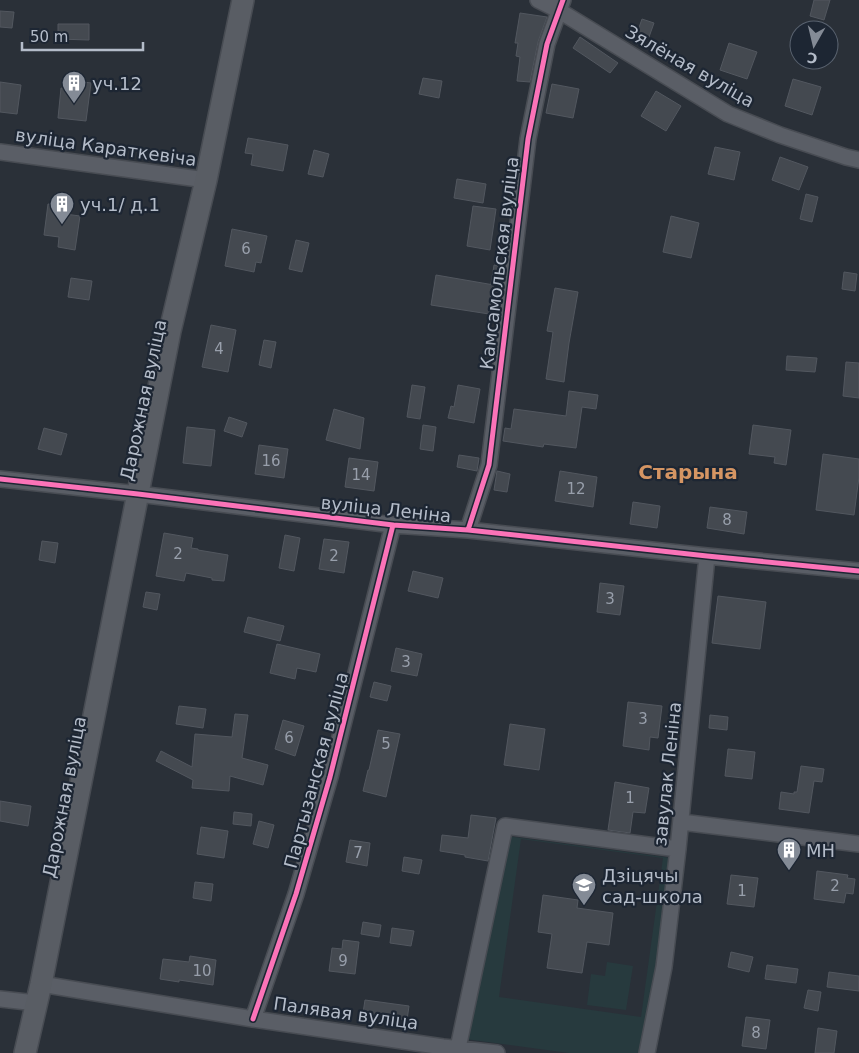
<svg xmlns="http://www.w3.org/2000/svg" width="859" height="1053" font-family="'DejaVu Sans',sans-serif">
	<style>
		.green { fill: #273a3e; fill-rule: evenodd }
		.building { fill: #444950; stroke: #52575f }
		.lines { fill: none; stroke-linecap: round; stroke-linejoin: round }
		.street-casing { stroke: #484c53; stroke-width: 18 }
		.secondary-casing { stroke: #484c53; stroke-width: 24 }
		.street { stroke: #5a5e66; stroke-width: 15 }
		.secondary { stroke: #595d64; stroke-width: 21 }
		.cycleway-casing { stroke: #1d2633; stroke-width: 8 }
		.cycleway { stroke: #fb73b8; stroke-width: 5 }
		.labels { text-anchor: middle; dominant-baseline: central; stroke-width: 4.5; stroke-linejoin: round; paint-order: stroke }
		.number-label { font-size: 15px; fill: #989fab }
		.street-label { font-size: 18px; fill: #b4bcc9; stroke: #1d2633 }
		.poi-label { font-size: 18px; fill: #b4bcc9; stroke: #1d2633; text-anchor: start }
		.quarter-label { font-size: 20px; font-weight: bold; fill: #d59563; stroke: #1d2633 }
	</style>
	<rect width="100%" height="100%" fill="#2a3038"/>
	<path class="green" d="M507 836 671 858 656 969 639 1053H569L465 1039ZM521 839 663 858 641 1017 499 997Z
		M607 962 633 966 626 1010 587 1005 591 974 605 976Z"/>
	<path class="building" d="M814 0H830L824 20 810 16Z
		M0 11 14 12 12 28 0 27Z
		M520 13 547 17 538 42 530 82 517 81 520 57 516 56 518 43H515Z
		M642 19 654 23 649 37 637 33Z
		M58 24H89V40L58 39Z
		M580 37 618 63 610 73 573 48Z
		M729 43 757 52 747 79 720 70Z
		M423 78 442 81 439 98 419 94Z
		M793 79 821 87 812 115 785 106Z
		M70 80 91 83 86 121 58 118 61 88 69 89Z
		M0 82 21 85 17 114 0 112Z
		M552 84 579 89 573 118 546 113Z
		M656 91 681 106 666 131 641 116Z
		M248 138 288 145 283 171 251 165 253 154 245 153Z
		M715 147 740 152 734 180 708 174Z
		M314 150 329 154 323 177 308 174Z
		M780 157 808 167 799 190 772 180Z
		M457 179 486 184 483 203 454 198Z
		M806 194 818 197 812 222 800 219Z
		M48 204 66 206 65 214 80 216 75 250 58 247 59 237 44 235Z
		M473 206 496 209 490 250 467 246Z
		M671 216 699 223 691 258 663 252Z
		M232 229 267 236 261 263 256 262 254 272 225 266Z
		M296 240 309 243 302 272 289 269Z
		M494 265 503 267 501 285 491 284Z
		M844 272 857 274 855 291 842 289Z
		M436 275 494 285 489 314 431 305Z
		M71 278 92 281 89 300 68 297Z
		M555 288 578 292 569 343 564 382 546 379 553 332 547 331Z
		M211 325 236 330 228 372 202 367Z
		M264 340 276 342 271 368 259 365Z
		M787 356 817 358 815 372 786 370Z
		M846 362 859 363V398L843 396Z
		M412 385 425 387 420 419 407 417Z
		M458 385 480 389 474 423 448 418 451 406 454 407Z
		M569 391 598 395 596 409 582 407 576 448 544 444 543 447 503 441 505 428 511 429 514 409 566 416Z
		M334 409 364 418 360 449 326 440Z
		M229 417 247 423 242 437 224 431Z
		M423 425 436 427 433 451 420 449Z
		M753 425 791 430 786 465 774 463 775 457 749 454Z
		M187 427 215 430 211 466 183 463Z
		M44 428 67 434 61 455 38 449Z
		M259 445 288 449 284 478 255 474Z
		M823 454 859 459V477L854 515 816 510Z
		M459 455 479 458 477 471 457 467Z
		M349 458 378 462 374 491 345 487Z
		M497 471 510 474 507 492 494 490Z
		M560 471 597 477 593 507 555 501Z
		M633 502 660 506 657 528 630 524Z
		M710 507 747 512 744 534 707 528Z
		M164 533 193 538 191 548 198 549V550L228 555 224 581 212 580V578L186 573 184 581 156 576Z
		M285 535 300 538 294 571 279 568Z
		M324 539 349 542 344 573 319 569Z
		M42 541 58 543 55 563 39 560Z
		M413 571 443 578 438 598 408 591Z
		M600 583 624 586 620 615 597 612Z
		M146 592 160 594 157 610 143 607Z
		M718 596 766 602 760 649 712 643Z
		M248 617 284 626 280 641 244 632Z
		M277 644 320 654 316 672 297 668 295 679 270 673Z
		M396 648 422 654 417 676 391 671Z
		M374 682 391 686 387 701 370 697Z
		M628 702 662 706 658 738 650 737 649 750 623 746Z
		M179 706 206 709 203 728 176 724Z
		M235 714 248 715 242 758 268 765 263 785 230 776 229 791 192 788 193 780 156 761 161 751 192 767 195 734 232 737Z
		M710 715 728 717 727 730 709 728Z
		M283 720 304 726 295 756 275 749Z
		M510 724 545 729 539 770 504 765Z
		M378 730 400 734 386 797 363 791 368 770H369Z
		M728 749 755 752 752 779 725 776Z
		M801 766 824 769 822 782 814 781 809 813 779 809 781 792 794 794V792H797Z
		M615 782 649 788 645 813 633 812 630 833 608 830Z
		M0 801 31 806 28 826 0 821Z
		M234 812 252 814 251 826 233 824Z
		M471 815 496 818 488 861 465 857V855L440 851 442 835 468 838Z
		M259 821 274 825 268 848 253 844Z
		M201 827 228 831 224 858 197 854Z
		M350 840 370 843 367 866 346 862Z
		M404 857 422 860 419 874 402 871Z
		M817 871 848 875 847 878 855 879 853 894 846 893 844 903 814 899Z
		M731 875 758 878 754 907 727 904Z
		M195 882 213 884 211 901 193 898Z
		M543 895 578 900 577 908 613 913 609 945 587 942 582 973 547 968 552 934 538 932Z
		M363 922 381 925 379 937 361 934Z
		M392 928 414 931 411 946 390 943Z
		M343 940 359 942 355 974 329 971 332 948 342 949Z
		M731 952 753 957 749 972 728 967Z
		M190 956 216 960 213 985 179 980V982L160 979 163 959 189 962Z
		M767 965 798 969 796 983 765 979Z
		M829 972 859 976V991L827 987Z
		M808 990 821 992 818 1011 804 1008Z
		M365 1000 409 1006 407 1020 363 1013Z
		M746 1017 770 1020 766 1049 742 1046Z
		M818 1028 837 1031 834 1053H815Z"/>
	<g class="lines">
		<defs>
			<path id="street" d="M538 0 558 10 728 114 780 135 846 157 859 160
				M0 152 206 180
				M0 479 138 494 393 525 468 530 707 556 859 571
				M468 530 489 465 528 139 547 44 563 0
				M681 822 859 844
				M41 984 253 1019 443 1047 497 1053
				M0 999 36 1003
				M253 1019 296 894 330 777 393 525
				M458 1048 505 826 678 849
				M647 1053 664 967 678 849 707 556"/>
			<path id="secondary" d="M25 1053 41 984 170 331 206 180 243 0"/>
		</defs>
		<use href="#street" class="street-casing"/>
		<use href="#secondary" class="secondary-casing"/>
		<use href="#street" class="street"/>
		<use href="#secondary" class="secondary"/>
		<defs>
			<path id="cycleway" d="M0 479 138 494 393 525 468 530 707 556 859 571
				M468 530 489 465 528 139 547 44 563 0
				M253 1019 296 894 330 777 393 525"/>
		</defs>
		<use href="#cycleway" class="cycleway-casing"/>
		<use href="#cycleway" class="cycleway"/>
	</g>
	<defs>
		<symbol id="building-pin" viewBox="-11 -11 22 30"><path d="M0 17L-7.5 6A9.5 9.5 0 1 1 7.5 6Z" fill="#848b96" stroke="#1d2633"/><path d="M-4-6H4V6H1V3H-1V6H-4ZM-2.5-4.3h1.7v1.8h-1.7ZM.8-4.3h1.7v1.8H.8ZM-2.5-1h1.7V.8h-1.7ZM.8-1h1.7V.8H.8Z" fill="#fff"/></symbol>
		<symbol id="school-pin" viewBox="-11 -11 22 30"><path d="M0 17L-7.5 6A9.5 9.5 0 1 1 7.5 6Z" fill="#848b96" stroke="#1d2633"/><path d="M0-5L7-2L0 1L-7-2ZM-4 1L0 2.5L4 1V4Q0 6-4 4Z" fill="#fff"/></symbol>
	</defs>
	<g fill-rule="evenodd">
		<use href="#building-pin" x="60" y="69" width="28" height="38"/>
		<use href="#building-pin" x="48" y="190" width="28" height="38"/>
		<use href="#building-pin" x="775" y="836" width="28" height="38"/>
		<use href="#school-pin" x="570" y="871" width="28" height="38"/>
	</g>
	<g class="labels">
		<g class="number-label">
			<text x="246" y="249">6</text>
			<text x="219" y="349">4</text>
			<text x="271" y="461">16</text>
			<text x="361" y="475">14</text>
			<text x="576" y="489">12</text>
			<text x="727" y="520">8</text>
			<text x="178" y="554">2</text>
			<text x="334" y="556">2</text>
			<text x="610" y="599">3</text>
			<text x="406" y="662">3</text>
			<text x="643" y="719">3</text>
			<text x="289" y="738">6</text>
			<text x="386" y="744">5</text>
			<text x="630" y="798">1</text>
			<text x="358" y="853">7</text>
			<text x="835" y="886">2</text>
			<text x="742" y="891">1</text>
			<text x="343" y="961">9</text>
			<text x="202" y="971">10</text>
			<text x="756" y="1033">8</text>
		</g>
		<g class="street-label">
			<text transform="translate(690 66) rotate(30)">Зялёная вуліца</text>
			<text transform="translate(106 147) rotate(8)">вуліца Караткевіча</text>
			<text transform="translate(499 263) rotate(-83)">Камсамольская вуліца</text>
			<text transform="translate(143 400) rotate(-78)">Дарожная вуліца</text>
			<text transform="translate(386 509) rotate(6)">вуліца Леніна</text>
			<text transform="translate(316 770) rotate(-75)">Партызанская вуліца</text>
			<text transform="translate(667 774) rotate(-84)">завулак Леніна</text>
			<text transform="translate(64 797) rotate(-79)">Дарожная вуліца</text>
			<text transform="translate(346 1013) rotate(8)">Палявая вуліца</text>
		</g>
		<g class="poi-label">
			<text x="92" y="83">уч.12</text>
			<text x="80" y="204">уч.1/ д.1</text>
			<text x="806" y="850">МН</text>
			<text x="602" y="875">Дзіцячы<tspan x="602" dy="21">сад-школа</tspan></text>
		</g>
		<g class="quarter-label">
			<text x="688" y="472">Старына</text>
		</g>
	</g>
	<g transform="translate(814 45) rotate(188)"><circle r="24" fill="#1d2633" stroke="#59626f"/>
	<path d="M0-4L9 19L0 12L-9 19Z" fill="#848b96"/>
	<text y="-8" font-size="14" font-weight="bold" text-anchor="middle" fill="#b4bcc9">С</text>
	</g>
	<path d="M22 42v8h121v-8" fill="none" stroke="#b4bcc9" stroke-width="2.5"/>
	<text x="30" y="42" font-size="15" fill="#b4bcc9" stroke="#1d2633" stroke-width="4" paint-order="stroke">50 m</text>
</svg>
